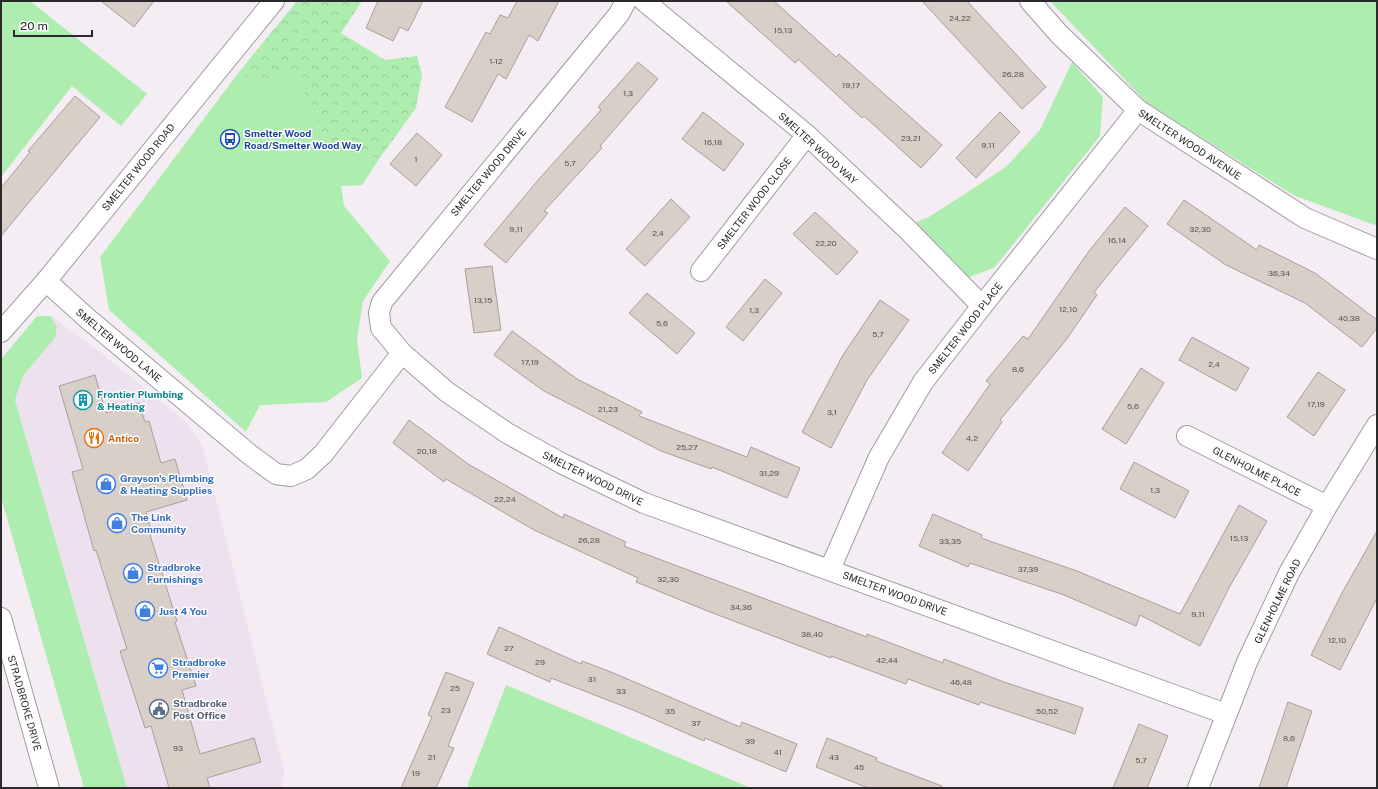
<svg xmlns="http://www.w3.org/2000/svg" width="1378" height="789" font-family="'Public Sans',sans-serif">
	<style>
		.built { fill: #eee1ef }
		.green { fill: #aeedb0 }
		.forest { fill: url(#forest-crowns) }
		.building { fill: #d8cfc9; stroke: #a89f9a }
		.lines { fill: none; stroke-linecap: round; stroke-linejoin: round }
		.minor-casing { stroke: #a29ba2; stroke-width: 22 }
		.minor { stroke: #fff; stroke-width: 20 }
		.labels { text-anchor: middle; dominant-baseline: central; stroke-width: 3; stroke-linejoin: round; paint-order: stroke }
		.number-label { font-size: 8px; fill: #565253 }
		.transit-label { font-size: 10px; font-weight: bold; fill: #164399; stroke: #fff; text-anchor: start }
		.street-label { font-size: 10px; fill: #2b292c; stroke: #fff }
		.culture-label { font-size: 10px; font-weight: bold; fill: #0d838f; stroke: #fff; text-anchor: start }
		.food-label { font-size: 10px; font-weight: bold; fill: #c56008; stroke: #fff; text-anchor: start }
		.shop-label { font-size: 10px; font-weight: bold; fill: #366cbe; stroke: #fff; text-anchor: start }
		.service-label { font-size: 10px; font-weight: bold; fill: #4e5e75; stroke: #fff; text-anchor: start }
	</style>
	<defs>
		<pattern id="forest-crowns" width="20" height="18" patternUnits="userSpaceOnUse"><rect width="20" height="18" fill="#aeedb0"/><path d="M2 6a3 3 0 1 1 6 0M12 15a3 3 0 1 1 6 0" fill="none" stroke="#96cb98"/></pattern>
	</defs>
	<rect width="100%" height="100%" fill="#f4edf4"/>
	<path class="built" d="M51 316 104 355 186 422 202 445 284 770 282 788H127L15 400 23 376 55 338 57 327Z"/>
	<path class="green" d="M1 1H30L147 94 121 126 72 86 1 177Z
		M1050 1H1377V226L1293 195 1148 104Z
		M1072 62 1103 97 1100 136 995 267 967 278 914 223 929 217 1006 167 1040 130Z
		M294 70 325 139 379 159 362 185 341 186 344 206 390 261 363 301 357 339 362 378 326 402 260 405 246 432 109 310 100 257 239 72 256 82Z
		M37 316H51L57 327 55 338 23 376 15 400 127 788H84L1 497V359Z
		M506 685 751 788H469L468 784Z"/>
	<path class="forest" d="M297 1H362L341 33 385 60 417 56 422 75 416 108 379 159 325 139 294 70 256 82 239 72Z"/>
	<path class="building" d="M101 1H154L134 27Z
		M378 1H423L408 31 400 27 393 41 366 28Z
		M517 1H559L538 41 529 35 506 79 498 74 472 122 445 107 486 32 490 34 500 15 508 18Z
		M726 1H774L836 57 839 54 942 145 921 168 864 116 862 118 798 59 795 63Z
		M922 1H967L1046 87 1022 109Z
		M638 62 658 79 600 146 602 148 544 211 548 213 506 263 484 245 539 179 601 110 598 107Z
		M75 96 100 117 1 236V188L30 152 28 151Z
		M703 112 744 144 724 171 682 139Z
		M1000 112 1020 132 976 178 956 158Z
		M417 133 442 155 416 186 390 164Z
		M671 199 690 217 645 266 626 249Z
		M1184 200 1257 250 1259 245 1315 273 1377 320V328L1362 347 1305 303 1226 265 1167 224Z
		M1125 207 1148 226 1094 292 1097 295 1066 340 1000 420 1002 422 968 471 942 453 990 384 986 381 1023 336 1028 339 1089 251Z
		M815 212 858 252 837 275 793 234Z
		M492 266 501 330 474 333 465 269Z
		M765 279 782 293 743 341 726 327Z
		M647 293 695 333 677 354 629 313Z
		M880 300 909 320 867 380 831 448 802 432 843 355Z
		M512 331 577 379 642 412 639 416 747 457 751 447 800 468 787 498 712 467 711 469 661 451 544 391 494 355Z
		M1192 337 1249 368 1236 391 1179 360Z
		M1141 368 1164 383 1126 444 1102 429Z
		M1318 372 1345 390 1314 436 1287 417Z
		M95 375 106 413 139 403 145 422 149 421 161 463 175 459 187 500 146 512 152 534 150 535 177 621 175 622 196 686 182 690 200 754 254 738 261 762 207 778 210 788H169L151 726 145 728 120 651 127 649 96 550 94 551 72 472 83 469 59 386Z
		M409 420 468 464 563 518 564 514 626 542 624 546 867 637V634L943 663 944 659 1004 682 1083 708 1075 734 980 702 979 705 908 679 906 684 831 656V658L710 612 636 582 638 578 534 530 446 479 444 482 393 443Z
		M1134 462 1189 491 1175 518 1120 489Z
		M1239 505 1267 521 1229 588 1200 646 1140 615 1136 626 1064 595 970 563 968 567 919 546 933 514 982 535 981 538 1077 571 1180 614Z
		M1377 531V598L1340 670 1311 655 1342 593Z
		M499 627 581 664 582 661 611 672 740 727 742 722 797 744 786 772 705 738 704 741 633 710 551 678 550 682 487 654Z
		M446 672 474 683 448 746 454 748 436 788H401L432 717 428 715Z
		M1288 702 1312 711 1286 788H1259Z
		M1139 724 1168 736 1147 788H1113Z
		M827 738 877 758 876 761 942 786 941 788H868L816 767Z"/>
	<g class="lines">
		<defs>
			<path id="minor" d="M626 1 619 14 382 302 379 313 381 328 402 353 447 392 507 433 563 464 644 503 1226 714
				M644 1 807 135 908 230 982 306
				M1030 1 1059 34 1138 110 1305 218 1377 249
				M701 271 807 135
				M46 281 88 319 249 454 276 474 291 476 307 469 323 454 402 353
				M1 332 46 281 274 1
				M1187 436 1327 506
				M830 569 879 457 923 382 982 306 1138 110
				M1 618 49 788
				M1198 788 1247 662 1289 573 1327 506 1377 425"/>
		</defs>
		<use href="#minor" class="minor-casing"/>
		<use href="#minor" class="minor"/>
	</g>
	<defs>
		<symbol id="bus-ring" viewBox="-11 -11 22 22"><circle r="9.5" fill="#fff" stroke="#1a4fb4" stroke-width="1.5"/><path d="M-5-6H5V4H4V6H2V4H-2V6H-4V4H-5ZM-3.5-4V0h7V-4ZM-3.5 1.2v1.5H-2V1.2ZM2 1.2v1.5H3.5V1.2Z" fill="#1a4fb4"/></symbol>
		<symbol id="building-ring" viewBox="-11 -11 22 22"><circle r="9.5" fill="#fff" stroke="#0f9aa8" stroke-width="1.5"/><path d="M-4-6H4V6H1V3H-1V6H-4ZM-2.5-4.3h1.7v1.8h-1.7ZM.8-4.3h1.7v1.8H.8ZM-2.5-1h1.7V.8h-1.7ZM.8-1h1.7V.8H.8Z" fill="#0f9aa8"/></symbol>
		<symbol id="restaurant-ring" viewBox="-11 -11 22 22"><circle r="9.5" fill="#fff" stroke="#e8710a" stroke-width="1.5"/><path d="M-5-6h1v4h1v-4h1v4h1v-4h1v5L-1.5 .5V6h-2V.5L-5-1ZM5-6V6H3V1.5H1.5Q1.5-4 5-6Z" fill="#e8710a"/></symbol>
		<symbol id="shop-ring" viewBox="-11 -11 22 22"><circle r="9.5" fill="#fff" stroke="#3f7fe0" stroke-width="1.5"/><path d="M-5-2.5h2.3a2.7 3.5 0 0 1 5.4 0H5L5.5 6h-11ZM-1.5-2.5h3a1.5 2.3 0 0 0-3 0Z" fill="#3f7fe0"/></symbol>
		<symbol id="supermarket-ring" viewBox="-11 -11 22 22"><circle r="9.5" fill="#fff" stroke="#3f7fe0" stroke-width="1.5"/><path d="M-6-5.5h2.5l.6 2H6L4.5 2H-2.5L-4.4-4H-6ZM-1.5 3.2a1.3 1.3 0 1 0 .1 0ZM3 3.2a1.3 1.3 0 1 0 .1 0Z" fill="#3f7fe0"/></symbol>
		<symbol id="civic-ring" viewBox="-11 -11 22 22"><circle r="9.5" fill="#fff" stroke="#5c6f8a" stroke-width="1.5"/><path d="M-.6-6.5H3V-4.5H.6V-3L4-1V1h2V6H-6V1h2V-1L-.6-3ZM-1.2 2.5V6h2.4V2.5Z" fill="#5c6f8a"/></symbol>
	</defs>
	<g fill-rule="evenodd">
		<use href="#bus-ring" x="219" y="128" width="22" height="22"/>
		<use href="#building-ring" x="72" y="389" width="22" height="22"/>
		<use href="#restaurant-ring" x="83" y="427" width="22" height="22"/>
		<use href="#shop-ring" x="95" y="473" width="22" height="22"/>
		<use href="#shop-ring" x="106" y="512" width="22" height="22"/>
		<use href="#shop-ring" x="122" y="562" width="22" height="22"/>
		<use href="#shop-ring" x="134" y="600" width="22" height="22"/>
		<use href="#supermarket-ring" x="147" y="657" width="22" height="22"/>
		<use href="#civic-ring" x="148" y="698" width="22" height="22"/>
	</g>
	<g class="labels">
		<g class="number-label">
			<text x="960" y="18">24,22</text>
			<text x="783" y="30">15,13</text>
			<text x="496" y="61">1-12</text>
			<text x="1013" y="74">26,28</text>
			<text x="851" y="85">19,17</text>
			<text x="628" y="93">1,3</text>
			<text x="911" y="138">23,21</text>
			<text x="713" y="142">16,18</text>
			<text x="988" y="145">9,11</text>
			<text x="416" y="159">1</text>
			<text x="570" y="163">5,7</text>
			<text x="516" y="229">9,11</text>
			<text x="1200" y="229">32,30</text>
			<text x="658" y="233">2,4</text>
			<text x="1117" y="240">16,14</text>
			<text x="826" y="243">22,20</text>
			<text x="1279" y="273">36,34</text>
			<text x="483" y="300">13,15</text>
			<text x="1068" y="309">12,10</text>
			<text x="754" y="310">1,3</text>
			<text x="1349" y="318">40,38</text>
			<text x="662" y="323">5,6</text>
			<text x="878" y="334">5,7</text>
			<text x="530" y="362">17,19</text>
			<text x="1214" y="364">2,4</text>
			<text x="1018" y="369">8,6</text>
			<text x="1316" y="404">17,19</text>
			<text x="1133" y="406">5,6</text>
			<text x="608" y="409">21,23</text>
			<text x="832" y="412">3,1</text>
			<text x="972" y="438">4,2</text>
			<text x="687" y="447">25,27</text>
			<text x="427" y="451">20,18</text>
			<text x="769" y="473">31,29</text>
			<text x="1155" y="490">1,3</text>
			<text x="505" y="499">22,24</text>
			<text x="1239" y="538">15,13</text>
			<text x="589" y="540">26,28</text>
			<text x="950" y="541">33,35</text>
			<text x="1028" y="569">37,39</text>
			<text x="668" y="579">32,30</text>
			<text x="741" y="607">34,36</text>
			<text x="1198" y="614">9,11</text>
			<text x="812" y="634">38,40</text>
			<text x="1337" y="640">12,10</text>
			<text x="509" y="648">27</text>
			<text x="887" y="660">42,44</text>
			<text x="540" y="662">29</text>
			<text x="592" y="679">31</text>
			<text x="961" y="682">46,48</text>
			<text x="455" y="688">25</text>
			<text x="621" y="691">33</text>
			<text x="446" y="710">23</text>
			<text x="670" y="711">35</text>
			<text x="1047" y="711">50,52</text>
			<text x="696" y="723">37</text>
			<text x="1289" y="738">8,6</text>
			<text x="750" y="741">39</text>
			<text x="178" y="748">93</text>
			<text x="778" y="752">41</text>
			<text x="432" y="757">21</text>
			<text x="834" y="757">43</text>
			<text x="1141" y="760">5,7</text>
			<text x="859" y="767">45</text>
			<text x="416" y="773">19</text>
		</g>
		<g class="transit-label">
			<text x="244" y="133">Smelter Wood<tspan x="244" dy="12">Road/Smelter Wood Way</tspan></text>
		</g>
		<g class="street-label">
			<text transform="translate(1190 144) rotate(33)">SMELTER WOOD AVENUE</text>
			<text transform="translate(818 148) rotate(42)">SMELTER WOOD WAY</text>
			<text transform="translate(138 167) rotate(-51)">SMELTER WOOD ROAD</text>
			<text transform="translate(488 172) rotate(-50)">SMELTER WOOD DRIVE</text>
			<text transform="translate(754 203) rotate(-52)">SMELTER WOOD CLOSE</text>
			<text transform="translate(965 328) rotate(-52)">SMELTER WOOD PLACE</text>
			<text transform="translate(119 345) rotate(40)">SMELTER WOOD LANE</text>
			<text transform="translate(1257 471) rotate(27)">GLENHOLME PLACE</text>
			<text transform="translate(593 478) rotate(26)">SMELTER WOOD DRIVE</text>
			<text transform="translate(895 593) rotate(20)">SMELTER WOOD DRIVE</text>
			<text transform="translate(1277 601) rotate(-64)">GLENHOLME ROAD</text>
			<text transform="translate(25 703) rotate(74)">STRADBROKE DRIVE</text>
		</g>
		<g class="culture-label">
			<text x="97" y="394">Frontier Plumbing<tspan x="97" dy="12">&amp; Heating</tspan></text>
		</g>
		<g class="food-label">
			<text x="108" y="438">Antico</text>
		</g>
		<g class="shop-label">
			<text x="120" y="478">Grayson's Plumbing<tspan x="120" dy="12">&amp; Heating Supplies</tspan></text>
			<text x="131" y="517">The Link<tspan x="131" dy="12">Community</tspan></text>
			<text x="147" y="567">Stradbroke<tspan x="147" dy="12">Furnishings</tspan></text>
			<text x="159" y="611">Just 4 You</text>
			<text x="172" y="662">Stradbroke<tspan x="172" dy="12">Premier</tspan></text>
		</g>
		<g class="service-label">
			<text x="173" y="703">Stradbroke<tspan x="173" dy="12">Post Office</tspan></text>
		</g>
	</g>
	<rect width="1378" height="789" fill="none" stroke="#2b292c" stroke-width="4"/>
	<path d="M14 30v6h78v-6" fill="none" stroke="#2b292c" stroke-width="2"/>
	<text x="20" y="30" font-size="12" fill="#2b292c" stroke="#ffffff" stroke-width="3" paint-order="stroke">20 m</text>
</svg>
